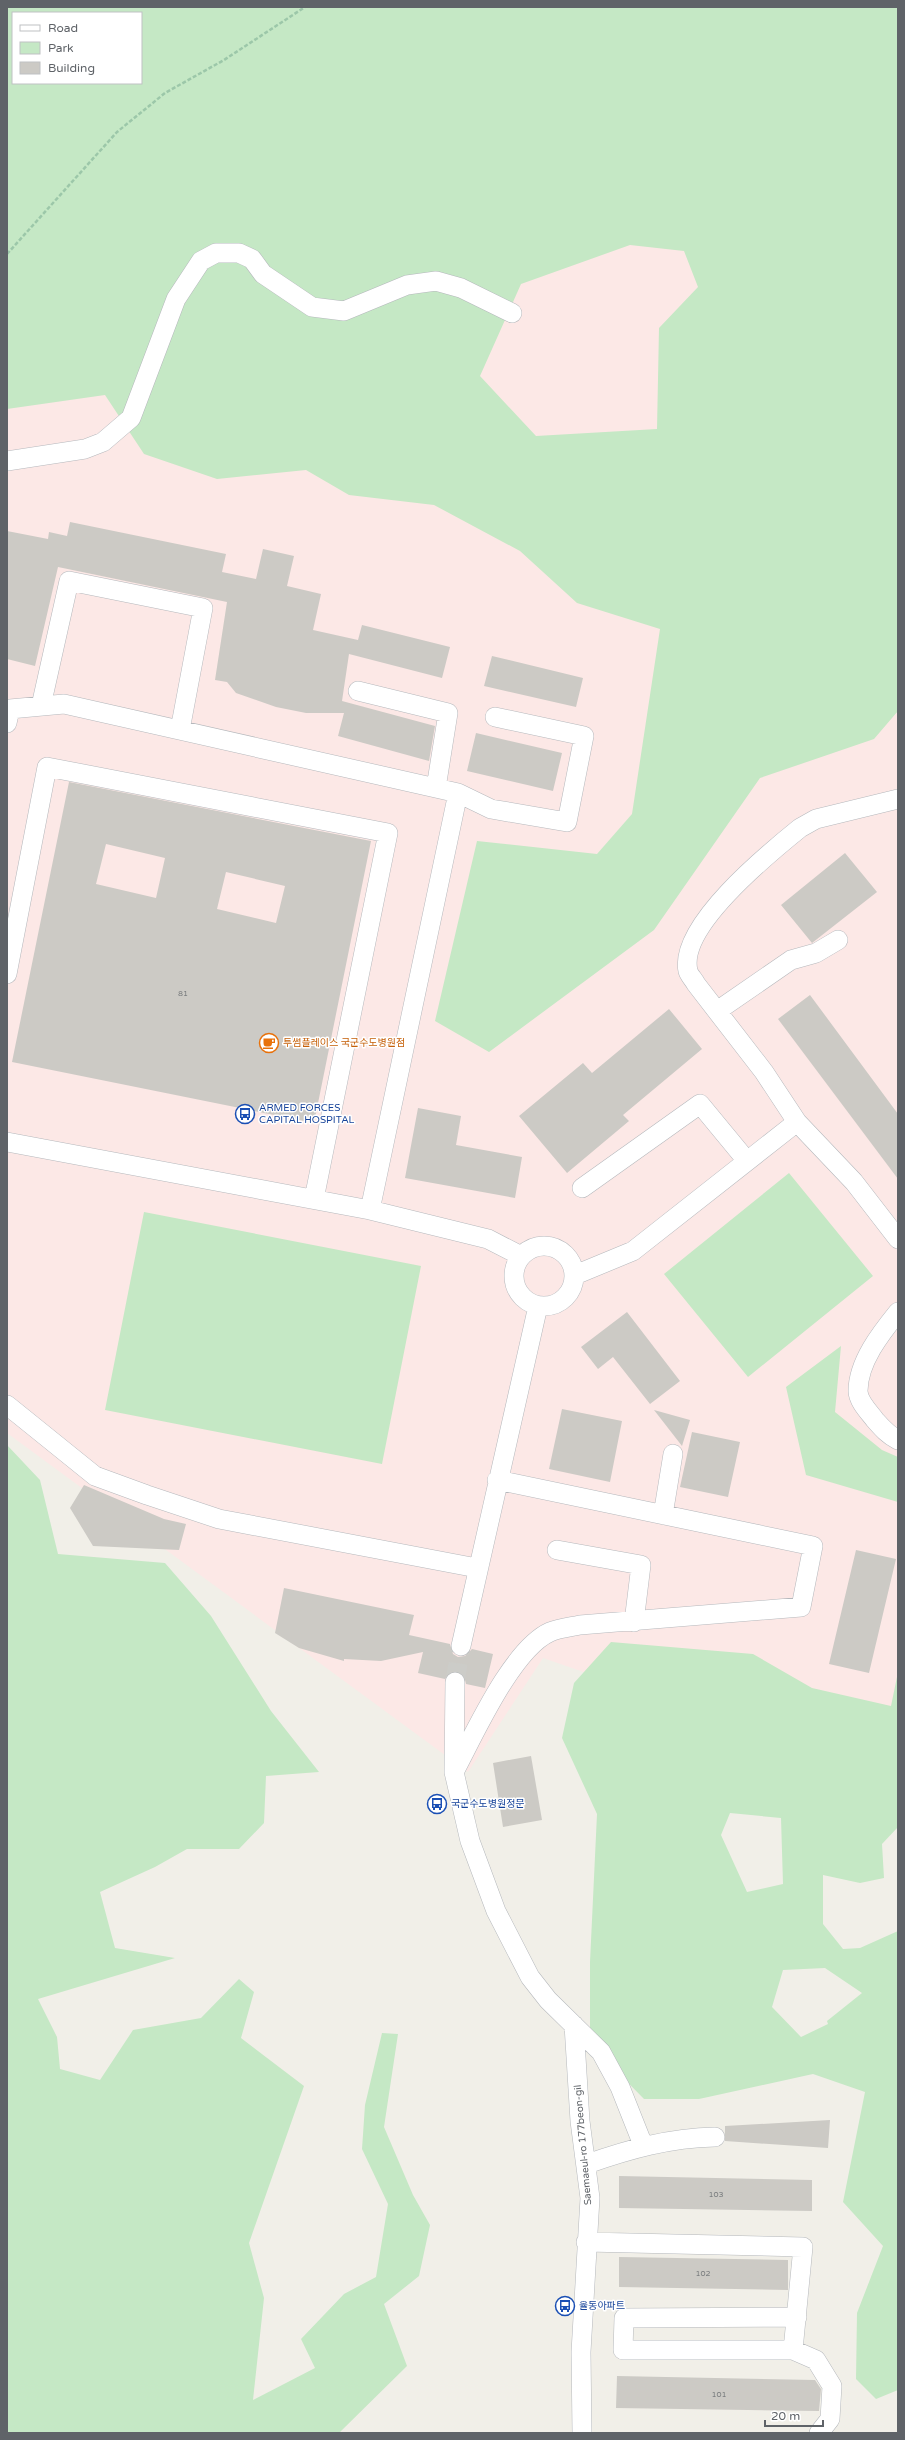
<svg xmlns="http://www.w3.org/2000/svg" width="905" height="2440" font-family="'Varela Round','Noto Sans KR',sans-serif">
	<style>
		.medical { fill: #fce8e6 }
		.green { fill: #c5e8c5; fill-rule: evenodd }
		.building { fill: #cccac5; fill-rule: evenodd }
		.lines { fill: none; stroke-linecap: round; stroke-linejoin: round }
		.minor-tunnel { stroke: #ccccc8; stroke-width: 19; stroke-dasharray: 19 10; stroke-linecap: butt }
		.minor-casing { stroke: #b5b8bc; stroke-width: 20 }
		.path { stroke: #9cc7a9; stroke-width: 2.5; stroke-dasharray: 4 2; stroke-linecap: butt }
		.minor { stroke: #fff; stroke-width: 19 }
		.labels { text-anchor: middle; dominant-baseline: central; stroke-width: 3; stroke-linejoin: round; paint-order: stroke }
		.number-label { font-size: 8px; fill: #7a7d7f }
		.food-label { font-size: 10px; fill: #c56008; stroke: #fff; text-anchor: start }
		.transit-label { font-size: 10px; fill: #164399; stroke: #fff; text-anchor: start }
		.street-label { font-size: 10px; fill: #5f6368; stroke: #fff }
	</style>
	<rect width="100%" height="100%" fill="#f1efe8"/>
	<path class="medical" d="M898 7V1742L656 1697 543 1658 468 1772 7 1433V317Z"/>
	<path class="green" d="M7 7H898V711L874 739 760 778 654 930 489 1052 435 1021 477 841 597 854 632 814 660 629 577 603 520 551 434 505 349 495 306 470 217 479 144 454 105 395 7 409ZM13 13H141V83H13ZM630 245 684 251 698 287 659 328 657 429 536 436 480 376 521 284Z
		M789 1173 873 1276 748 1377 664 1274Z
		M144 1212 421 1266 382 1464 105 1410Z
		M841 1346 835 1412 882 1450 898 1457V1502L806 1475 786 1387Z
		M7 1445 40 1480 58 1554 165 1563 211 1616 271 1711 319 1772 266 1776 264 1823 239 1849H187L155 1867 100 1892 115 1948 175 1958 38 1999 57 2037 60 2069 100 2080 133 2030 201 2018 239 1979 254 1992 241 2038 304 2086 249 2243 264 2298 253 2400 315 2368 301 2339 344 2294 376 2277 388 2204 362 2149 365 2105 382 2033 398 2034 384 2127 413 2195 430 2225 419 2276 384 2304 407 2366 339 2433H7Z
		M611 1642 753 1654 812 1688 891 1706 898 1672V1827L882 1844 884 1878 860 1883 823 1875V1924L843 1949 860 1948 898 1931V2390L876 2399 856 2379 857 2313 883 2246 843 2202 865 2092 813 2074 699 2099H644L590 2044V1962L597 1814 562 1738 574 1683ZM730 1813 781 1818 783 1884 747 1892 721 1835ZM825 1968 862 1993 827 2021 828 2024 801 2037 772 2007 783 1970Z"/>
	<path class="building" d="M70 522 226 554 222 572 256 579 263 549 294 556 287 586 321 594 313 630 358 640 362 625 450 647 442 678 349 654 342 701 435 726 429 761 338 736 344 713H306L276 707 236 693 227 682 215 680 227 602 58 567 35 666 7 659V531L48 539 49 532 67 536Z
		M492 656 583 678 576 707 484 686Z
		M476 733 562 753 553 791 467 771Z
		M69 782 371 841 314 1123 12 1062ZM106 844 165 858 156 898 96 884ZM226 872 285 886 276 923 217 909Z
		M845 853 877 892 812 943 781 905Z
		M810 995 898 1114V1179L778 1019Z
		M669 1009 702 1049 623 1115 629 1121 567 1173 519 1116 583 1063 592 1073Z
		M418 1108 461 1116 456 1145 522 1157 515 1198 405 1178Z
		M627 1312 680 1381 650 1404 613 1357 598 1369 581 1347Z
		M562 1409 622 1421 610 1482 549 1469Z
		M654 1410 690 1420 682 1446Z
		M692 1432 740 1442 728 1497 680 1487Z
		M84 1485 164 1519 186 1524 179 1550 93 1546 70 1508Z
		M856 1550 896 1559 869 1673 829 1664Z
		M284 1588 414 1615 409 1635 450 1644 453 1654 458 1657 465 1656 472 1649 493 1654 485 1688 466 1684 464 1676 456 1671 449 1673 445 1679 418 1673 423 1652 381 1661 344 1659V1661L299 1648 275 1633Z
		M531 1756 542 1820 503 1827 493 1763Z
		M830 2120 828 2148 725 2141V2126Z
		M619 2176 812 2180V2211L619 2208Z
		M619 2257 788 2260V2290L619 2287Z
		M617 2376 815 2380 821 2389 819 2411 616 2408Z"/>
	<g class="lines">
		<path class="minor-tunnel" d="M455 1682 461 1646"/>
		<defs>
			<path id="minor" d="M7 461 85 449 103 442 131 418 176 299 201 261 216 253H239L252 259 263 274 312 307 344 311 407 285 436 281 461 288 512 313
				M358 691 448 713 436 788
				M41 706 69 581 203 608 180 730
				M7 723 10 709 64 704 458 793 370 1210
				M458 793 491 809 567 822 584 736 495 717
				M7 974 47 767 388 833 314 1199
				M717 1011 791 960 816 953 838 940
				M797 1122 854 1182 898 1239
				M7 1142 370 1210 488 1239 521 1256
				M582 1188 700 1104 747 1161
				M514 1276a30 30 0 1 1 60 0a30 30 0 1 1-60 0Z
				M575 1275 633 1251 797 1122 764 1072 696 984C694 980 689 975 688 971 678 927 769 853 800 828L816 819 898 799
				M898 1312C881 1333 858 1362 858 1391 858 1401 869 1412 875 1420 882 1428 888 1435 898 1440
				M7 1405 95 1476 147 1495 219 1519 477 1568
				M663 1515 673 1454
				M557 1550 641 1565 634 1622
				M461 1646 538 1306
				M455 1682 454 1772 470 1841 496 1911 530 1977 548 2000 601 2052 620 2087 643 2145
				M454 1772C474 1735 512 1649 550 1632 559 1628 571 1627 580 1625L801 1607 813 1546 497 1480
				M574 2025 580 2121 590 2198 581 2352 582 2433
				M587 2164C630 2149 669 2138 715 2137
				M586 2242 803 2247 793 2350 816 2360 832 2386 830 2419 819 2433
				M793 2350H623L624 2318 797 2317"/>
		</defs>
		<use href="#minor" class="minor-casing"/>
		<path class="path" d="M7 254 117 132 165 93 224 60 305 7"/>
		<use href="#minor" class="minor"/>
	</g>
	<defs>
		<symbol id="cafe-ring" viewBox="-11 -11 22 22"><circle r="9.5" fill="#fff" stroke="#e8710a" stroke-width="1.5"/><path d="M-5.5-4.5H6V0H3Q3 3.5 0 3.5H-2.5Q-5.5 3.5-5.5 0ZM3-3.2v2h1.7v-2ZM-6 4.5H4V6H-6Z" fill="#e8710a"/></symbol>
		<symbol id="bus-ring" viewBox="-11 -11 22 22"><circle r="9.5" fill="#fff" stroke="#1a4fb4" stroke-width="1.5"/><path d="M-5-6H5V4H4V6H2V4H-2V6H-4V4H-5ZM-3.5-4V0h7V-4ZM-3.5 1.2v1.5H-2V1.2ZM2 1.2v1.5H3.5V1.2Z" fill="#1a4fb4"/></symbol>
	</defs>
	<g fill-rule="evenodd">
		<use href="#cafe-ring" x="258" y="1032" width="22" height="22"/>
		<use href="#bus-ring" x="234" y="1103" width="22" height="22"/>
		<use href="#bus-ring" x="426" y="1793" width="22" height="22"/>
		<use href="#bus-ring" x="554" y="2295" width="22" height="22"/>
	</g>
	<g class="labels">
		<g class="number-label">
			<text x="183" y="993">81</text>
			<text x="716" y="2194">103</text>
			<text x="703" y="2273">102</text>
			<text x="719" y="2394">101</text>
		</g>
		<g class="food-label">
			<text x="283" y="1043">투썸플레이스 국군수도병원점</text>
		</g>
		<g class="transit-label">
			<text x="259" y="1108">ARMED FORCES<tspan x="259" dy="12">CAPITAL HOSPITAL</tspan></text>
			<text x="451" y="1804">국군수도병원정문</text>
			<text x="579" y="2306">율동아파트</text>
		</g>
		<g class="street-label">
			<text transform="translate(583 2145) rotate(-95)">Saemaeul-ro 177beon-gil</text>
		</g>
	</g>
	<rect width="905" height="2440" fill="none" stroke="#5f6368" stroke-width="16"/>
	<rect x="12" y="12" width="130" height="72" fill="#ffffff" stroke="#bfc1c3"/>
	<rect x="20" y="25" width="20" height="6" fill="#ffffff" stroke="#bfc1c3"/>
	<text x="48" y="32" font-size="12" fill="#5f6368">Road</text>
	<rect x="20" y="42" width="20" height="12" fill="#c5e8c5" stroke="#bfc1c3"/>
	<text x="48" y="52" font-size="12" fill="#5f6368">Park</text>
	<rect x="20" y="62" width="20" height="12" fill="#cccac5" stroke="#bfc1c3"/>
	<text x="48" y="72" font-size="12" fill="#5f6368">Building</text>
	<path d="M765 2420v6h58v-6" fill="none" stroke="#5f6368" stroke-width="2"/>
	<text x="771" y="2420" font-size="12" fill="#5f6368" stroke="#ffffff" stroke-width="3" paint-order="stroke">20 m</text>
</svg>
